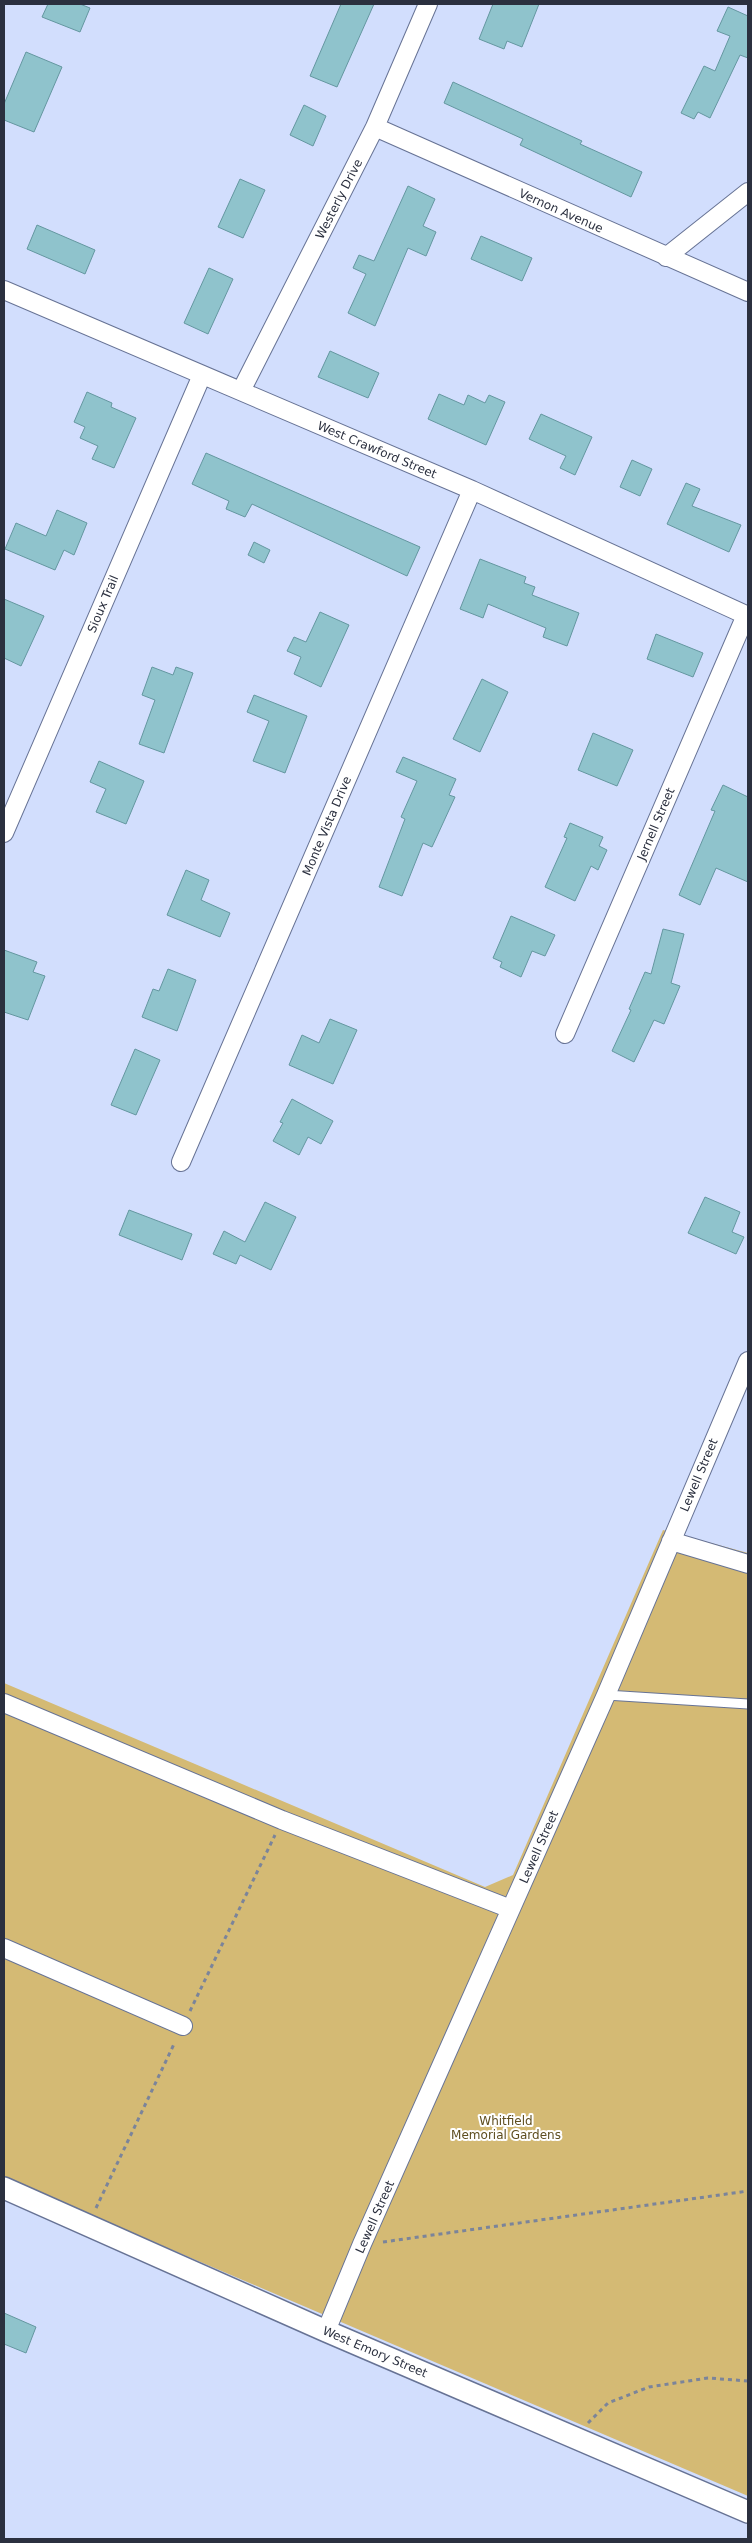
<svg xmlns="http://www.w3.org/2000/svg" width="752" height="2543" font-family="'DejaVu Sans',sans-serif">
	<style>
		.green { fill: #d4ba74 }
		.building { fill: #8fc3cc; stroke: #6497a0 }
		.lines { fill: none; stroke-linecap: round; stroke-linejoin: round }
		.service-casing { stroke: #677395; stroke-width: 11 }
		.minor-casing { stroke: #677395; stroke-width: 20 }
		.tertiary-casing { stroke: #677395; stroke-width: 24 }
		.path { stroke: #7b849a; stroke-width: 3; stroke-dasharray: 4 4; stroke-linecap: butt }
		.service { stroke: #fff; stroke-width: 9 }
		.minor { stroke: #fff; stroke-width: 18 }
		.tertiary { stroke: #fff; stroke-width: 21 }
		.labels { text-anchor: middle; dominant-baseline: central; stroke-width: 4; stroke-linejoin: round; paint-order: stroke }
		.street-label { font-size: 12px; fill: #2b303f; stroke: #fff }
		.park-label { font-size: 12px; fill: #5f4e1f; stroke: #fff }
	</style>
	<rect width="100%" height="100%" fill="#d2defd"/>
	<path class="green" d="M663 1530 748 1553V2496L4 2178V1683L485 1887 513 1875Z"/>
	<path class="building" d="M48 4H80L90 8 80 32 42 17Z
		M341 4H374L337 87 310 76Z
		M493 4H539L522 47 507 41 504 49 479 39Z
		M728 7 748 16V58L740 55 710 118 698 112 694 119 681 113 704 66 715 71 730 36 717 31Z
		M26 52 62 67 34 132 4 120V104Z
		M453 82 582 141 580 144 642 172 631 197 520 145 523 139 444 103Z
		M304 105 326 116 313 146 290 135Z
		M240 179 265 190 243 238 218 227Z
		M408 186 435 199 423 226 436 232 426 256 408 248 375 326 348 313 366 274 353 268 359 255 374 261Z
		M37 225 95 250 85 274 27 249Z
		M481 236 532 258 522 281 471 259Z
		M209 268 233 279 208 334 184 323Z
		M330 351 379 373 368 398 318 377Z
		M87 392 112 403 111 407 136 418 114 468 92 459 98 446 80 438 85 427 74 422Z
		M439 394 464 405 468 395 485 403 489 395 505 402 486 445 428 419Z
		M541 414 592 437 575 475 560 468 566 456 529 439Z
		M206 453 420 547 407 576 252 504 245 517 226 509 229 501 192 484Z
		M632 460 652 469 640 496 620 487Z
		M686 483 700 489 692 506 741 525 729 552 667 524Z
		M57 510 87 523 74 555 64 550 55 570 5 549 16 523 46 536Z
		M254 542 270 550 264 563 248 555Z
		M480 559 526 577 524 583 535 587 532 595 579 613 567 646 543 637 546 628 488 604 483 618 460 609Z
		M4 599 44 616 21 666 4 658Z
		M320 612 349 625 321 687 294 674 301 657 287 651 294 637 306 642Z
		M656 634 703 653 693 677 647 659Z
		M152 667 173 675 176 667 193 673 164 753 139 744 155 700 142 695Z
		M482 679 508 692 480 752 453 739Z
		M254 695 307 716 285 773 253 761 269 721 247 712Z
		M593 733 633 750 617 786 578 770Z
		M403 757 456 779 449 795 455 797 432 847 423 843 402 896 379 887 405 819 401 817 417 781 396 772Z
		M99 761 144 781 126 824 96 812 106 789 90 782Z
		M723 785 748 797V882L716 868 700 905 679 895 715 811 711 810Z
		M570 823 603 837 599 846 607 850 598 870 591 866 575 901 545 887 567 838 564 837Z
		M186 870 209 880 201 900 230 913 220 937 167 915Z
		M511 916 555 935 545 956 532 951 521 977 500 967 502 962 493 958Z
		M663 929 684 934 671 983 680 986 664 1024 654 1020 634 1062 612 1051 631 1010 629 1009 645 972 651 974Z
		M4 950 37 962 33 972 45 976 28 1020 4 1012Z
		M168 969 196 980 177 1031 142 1017 153 989 159 991Z
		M330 1019 357 1030 333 1084 289 1065 302 1035 319 1043Z
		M135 1049 160 1060 136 1115 111 1105Z
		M292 1099 333 1121 321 1144 308 1137 299 1155 273 1141 283 1123 280 1122Z
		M705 1197 740 1212 732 1232 744 1237 736 1254 688 1233Z
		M265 1202 296 1217 271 1270 240 1255 236 1264 213 1254 224 1231 245 1242Z
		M129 1210 192 1234 182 1260 119 1235Z
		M4 2313 36 2327 26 2353 4 2344Z"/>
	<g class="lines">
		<defs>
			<path id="service" d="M606 1695 748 1704"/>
			<path id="minor" d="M375 127 748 292
				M666 257 748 192
				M4 290 472 490 748 616
				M241 391 375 127 428 4
				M4 833 202 375
				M565 1034 746 615
				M181 1162 472 490
				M671 1541 748 1564
				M4 1703 282 1820 511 1909
				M4 1948 183 2026
				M326 2331 362 2244 606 1695 748 1361"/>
			<path id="tertiary" d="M4 2188 326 2331 748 2512"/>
		</defs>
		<use href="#service" class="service-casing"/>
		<use href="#minor" class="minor-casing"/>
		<use href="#tertiary" class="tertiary-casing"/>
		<path class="path" d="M190 2011 275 1835
			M96 2208 175 2042
			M383 2242 748 2191
			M588 2423 608 2403 649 2387 708 2378 748 2381"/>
		<use href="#service" class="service"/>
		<use href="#minor" class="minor"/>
		<use href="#tertiary" class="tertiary"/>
	</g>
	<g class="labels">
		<g class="street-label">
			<text transform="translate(339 199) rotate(-63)">Westerly Drive</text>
			<text transform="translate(561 211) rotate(24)">Vernon Avenue</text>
			<text transform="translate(377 450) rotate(23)">West Crawford Street</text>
			<text transform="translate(103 604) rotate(-67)">Sioux Trail</text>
			<text transform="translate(656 824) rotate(-67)">Jernell Street</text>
			<text transform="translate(327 826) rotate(-67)">Monte Vista Drive</text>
			<text transform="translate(699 1475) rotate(-67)">Lewell Street</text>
			<text transform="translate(539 1847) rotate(-66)">Lewell Street</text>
			<text transform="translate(375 2217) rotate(-66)">Lewell Street</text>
			<text transform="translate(375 2352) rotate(23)">West Emory Street</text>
		</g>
		<g class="park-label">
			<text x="506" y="2121">Whitfield<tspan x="506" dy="14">Memorial Gardens</tspan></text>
		</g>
	</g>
	<rect width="752" height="2543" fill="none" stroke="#2b303f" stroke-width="10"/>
</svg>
